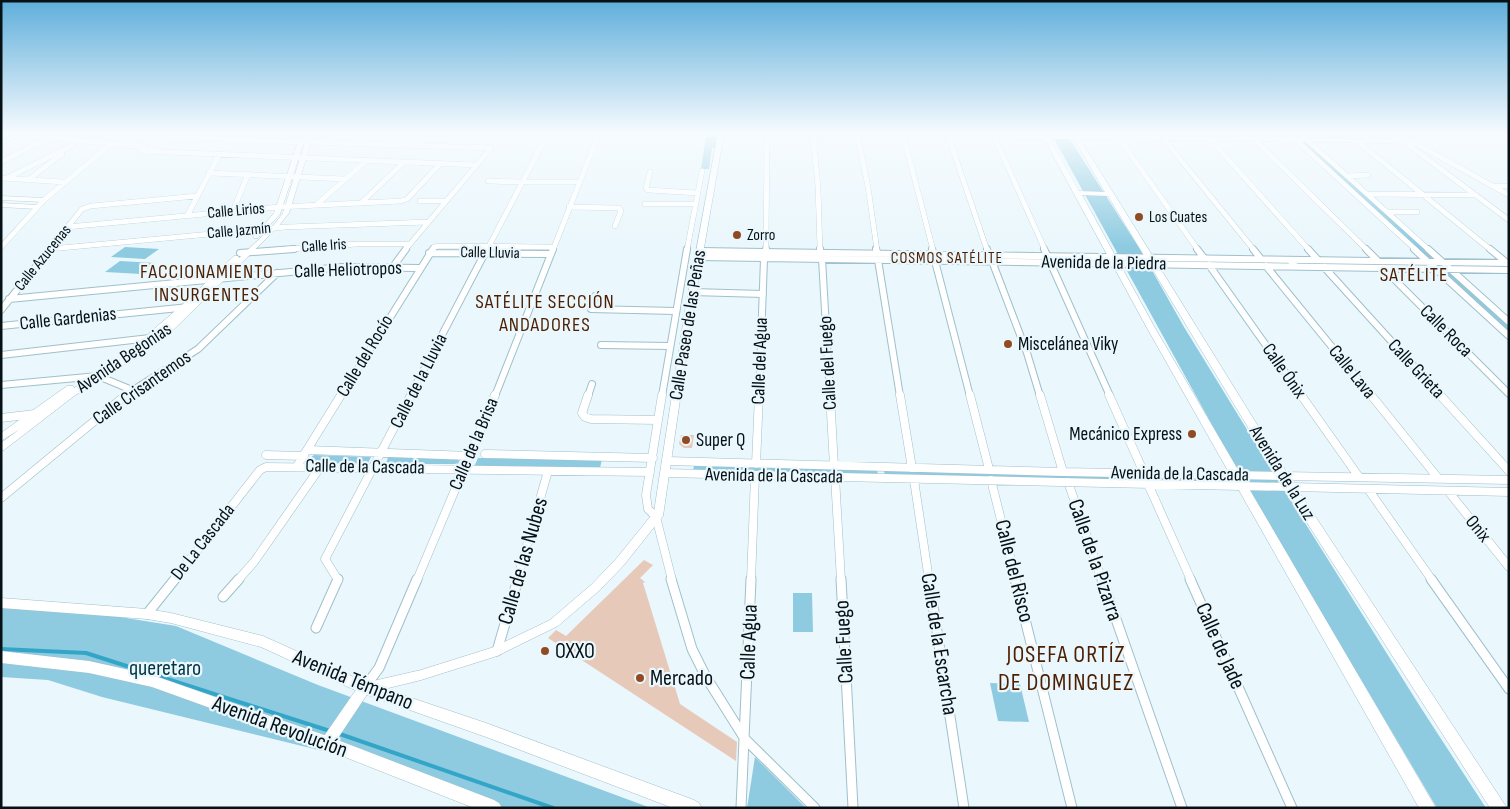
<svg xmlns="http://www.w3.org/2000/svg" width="1510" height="809" font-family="'Sofia Sans Condensed',sans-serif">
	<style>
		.green { fill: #8ecbe1 }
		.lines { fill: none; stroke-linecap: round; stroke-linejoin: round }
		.stream { stroke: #33a6c8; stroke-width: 4 }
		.building { fill: #e7c9ba }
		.pedestrian-casing { stroke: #9fc0cc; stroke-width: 4.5 }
		.minor-far3-casing { stroke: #9fc0cc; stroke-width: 5.5 }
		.minor-far2-casing { stroke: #9fc0cc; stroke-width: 8 }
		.minor-far1-casing { stroke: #9fc0cc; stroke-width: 9 }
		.minor-casing { stroke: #9fc0cc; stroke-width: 11 }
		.tertiary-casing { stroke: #9fc0cc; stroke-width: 1 }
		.secondary-casing { stroke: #9fc0cc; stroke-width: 1 }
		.pedestrian { stroke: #fff; stroke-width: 4 }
		.minor-far3 { stroke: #fff; stroke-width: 5 }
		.minor-far2 { stroke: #fff; stroke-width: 6 }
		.minor-far1 { stroke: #fff; stroke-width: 8 }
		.minor { stroke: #fff; stroke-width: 9 }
		.tertiary { fill: #fff; fill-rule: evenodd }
		.secondary { fill: #fff; fill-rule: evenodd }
		.poi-dot { fill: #914b24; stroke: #eaf7fc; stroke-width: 2 }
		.labels { text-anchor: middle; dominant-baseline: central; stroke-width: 4.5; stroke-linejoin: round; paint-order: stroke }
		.far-street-label { font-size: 16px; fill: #061116; stroke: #eaf7fc }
		.far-poi-label { font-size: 16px; fill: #061116; stroke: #eaf7fc; text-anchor: start }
		.far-neighbourhood-label { font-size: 16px; letter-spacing: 1px; fill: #4d1f02; stroke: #eaf7fc }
		.street-label { font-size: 19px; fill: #061116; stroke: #eaf7fc }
		.poi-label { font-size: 19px; fill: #061116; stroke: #eaf7fc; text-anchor: start }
		.neighbourhood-label { font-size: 20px; letter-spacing: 1px; fill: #4d1f02; stroke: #eaf7fc }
		.near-street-label { font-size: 22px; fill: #061116; stroke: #eaf7fc }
		.near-poi-label { font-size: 22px; fill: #061116; stroke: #eaf7fc; text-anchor: start }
		.near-park-label { font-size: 22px; fill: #013543; stroke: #eaf7fc }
		.near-neighbourhood-label { font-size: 24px; letter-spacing: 1px; fill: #4d1f02; stroke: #eaf7fc }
	</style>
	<rect width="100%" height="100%" fill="#eaf7fc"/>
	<path class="green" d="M1051 133H1066L1141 251 1184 327 1270 467 1421 708 1486 808H1437L1233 463Z
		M706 137H717L716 148H712L709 169H701Z
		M1298 140 1306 141 1441 261H1429Z
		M125 247 159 249 145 259 111 257Z
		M120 261 155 263 141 274 105 272Z
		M1442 272H1451L1509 324V334Z
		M314 455 371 457 368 463H308L305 462Z
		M388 457 460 459 458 464H386Z
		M478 458 602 459 600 468 474 467Z
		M694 466 877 470 878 475 693 470Z
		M884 471 1221 477 1224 483 885 476Z
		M793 593H812L813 632H793Z
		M1 608H64L176 626 318 685 651 808H494L392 768 102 697 48 680 1 677Z
		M990 683 1020 684 1029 722 998 721Z
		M755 757 806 808H747Z"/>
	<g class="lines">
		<path class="stream" d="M1 649 86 653 330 731
			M337 733 553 808"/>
	</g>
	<path class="building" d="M681 435H694L692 448H684L679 444Z
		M644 560 653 565 640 578 645 582 643 583 680 704 737 742 736 761 548 638 556 630 566 636Z"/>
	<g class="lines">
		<defs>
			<path id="pedestrian" d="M523 182H579"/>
			<path id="minor-far3" d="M1 133 145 147
				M813 133 818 187 820 250
				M857 133 868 187 877 250
				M1159 133 1254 250
				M1265 133 1267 135
				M1274 133 1276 135
				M903 134 933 250
				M948 135 987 250
				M1412 135 1509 137
				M994 136 1045 250
				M157 137 491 148 405 250
				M1398 137 1509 220
				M1404 137 1509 195
				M1119 138 1198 250
				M1210 139 1309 250
				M1295 139 1416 250
				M1306 139 1429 250
				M1255 140 1367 250
				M266 141 276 133
				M1357 141 1491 250
				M141 151 477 165
				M1 162 48 138
				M650 172 646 188 648 190 698 193
				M209 173 345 179
				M1347 176 1368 175
				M1 178 64 182
				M7 178 73 145
				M28 180 62 154
				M488 181 523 182
				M1494 186H1509
				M1367 194 1475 195
				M420 201H446
				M361 203 403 163
				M645 204H696
				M316 205 366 161
				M569 207 619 208 621 211 615 226
				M233 211 248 174
				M1387 212H1417
				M187 216 219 155
				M67 227 279 207 401 201 407 199 440 164
				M1 247 44 200 111 144
				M50 249 286 227 428 222
				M49 250 82 209 91 206 197 196
				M278 250 357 244H409
				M432 250 434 247 439 246 553 247
				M487 250 548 133
				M553 250 599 133
				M687 250 702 171
				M766 250 767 133"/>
			<path id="minor-far2" d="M820 249V252
				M876 249 877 253
				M932 249 934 255
				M987 249 989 256
				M1044 249 1048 257
				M1197 249 1204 258
				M1253 249 1261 259
				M1308 249 1318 260
				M1366 249 1378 261
				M1414 249 1509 336
				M1428 249 1509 322
				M1490 249 1507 263
				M700 251 1509 263
				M766 252V249
				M240 253 294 249
				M429 253 551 254
				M699 257 1509 270
				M822 259 830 396
				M878 260 900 396
				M935 261 970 396
				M992 261 1027 353 1040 396
				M1050 262 1110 396
				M1209 265 1302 396
				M1266 266 1372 396
				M1324 267 1441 396
				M392 268 406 249
				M1383 268 1509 394
				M692 292 763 294
				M595 296 591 309 675 311
				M9 299 342 267 419 268
				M1 310 50 249
				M1 326 189 307
				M601 345 670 346
				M1 355 150 338
				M1 385 98 376 132 390
				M124 396 198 349 277 273
				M341 396 433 249
				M410 396 487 249
				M495 396 553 249
				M588 396 592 384
				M662 396 687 249
				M759 396 764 259"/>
			<path id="minor-far1" d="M588 395 582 413 585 417 591 419 658 420
				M662 395 646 495 648 509 656 517 672 580
				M830 395 834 466
				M900 395 912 468
				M970 395 989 469
				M1040 395 1063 472
				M1109 395 1144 473
				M1301 395 1359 477
				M1371 395 1438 478
				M1440 395 1509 471
				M1 418 35 414
				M308 450 470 456
				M485 454 653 458
				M266 455 304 456
				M668 461 1063 472 1509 480
				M756 464 759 395
				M297 466 341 395
				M665 473 1509 492
				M835 477 841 580
				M914 480 929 580
				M991 480 1016 580
				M1068 482 1102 580
				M1148 484 1191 580
				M1368 489 1432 580
				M1448 491 1509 567
				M1 498 126 395
				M174 580 260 470 266 467 650 472
				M238 580 254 562 321 466
				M338 580 325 559 411 395
				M417 580 495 395
				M517 580 548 471
				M751 580 755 476"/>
			<path id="minor" d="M671 579 692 649 706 677 745 739 815 808
				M841 579 853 808
				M929 579 964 808
				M1015 579 1072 808
				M1102 579 1182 808
				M1190 579 1292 808
				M1431 579 1509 689
				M223 597 239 579
				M147 614 175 579
				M316 628 338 579
				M497 651 518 579
				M364 688 379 668 417 579
				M741 808 751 579"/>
			<path id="tertiary" d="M18 133H25L1 145V141Z
				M301 133H307L280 214 258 238H254V236L274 213Z
				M308 133H314L289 213 277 228 163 340 74 396 4 450 1 451V443L20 429 1 441V433L67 386H73L74 388 143 345 139 343 140 341 182 305 234 256H238L239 258 273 226 283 213Z
				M718 133H724L693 311 663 516 624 565 600 590 558 626 497 656 421 680 368 693 332 747 327 749 322 747 321 743 322 739 360 684 421 670 494 647 550 620 592 584 616 559 654 512 685 311Z
				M1 196 44 198 47 200 44 202 1 200Z
				M1 203 37 205 40 207 37 209 1 207Z
				M963 253 966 255 969 261 967 262H963L960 255Z
				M1289 258 1299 265V269H1293L1287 261V259Z"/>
			<path id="secondary" d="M712 133 1042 135 1041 133H1047L1048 135H1071L1070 133H1076L1078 135 1391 139C1397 139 1407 134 1410 135V137L1405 141 1391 143 1080 139 1294 484 1507 808H1490L1286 490 1108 196 1082 195 1155 328 1436 808H1419L1147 328 1044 139 715 135ZM1050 139H1074L1105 192 1079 191Z
				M1 598 147 609 171 613 263 636 367 683 486 723 694 800 699 803 702 808H673L486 737 359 692 261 647 171 623 147 619 1 608Z
				M1 651 89 661 152 675 327 736 494 800 499 803 502 808H474L327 750 152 687 89 673 1 663Z"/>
		</defs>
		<use href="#pedestrian" class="pedestrian-casing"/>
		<use href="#minor-far3" class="minor-far3-casing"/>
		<use href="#minor-far2" class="minor-far2-casing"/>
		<use href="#minor-far1" class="minor-far1-casing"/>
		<use href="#minor" class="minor-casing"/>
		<use href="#tertiary" class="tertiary-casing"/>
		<use href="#secondary" class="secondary-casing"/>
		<use href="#pedestrian" class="pedestrian"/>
		<use href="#minor-far3" class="minor-far3"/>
		<use href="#minor-far2" class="minor-far2"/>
		<use href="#minor-far1" class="minor-far1"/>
		<use href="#minor" class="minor"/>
		<use href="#tertiary" class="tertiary"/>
		<use href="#secondary" class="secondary"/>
	</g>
	<linearGradient id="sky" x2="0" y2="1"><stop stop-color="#5faedb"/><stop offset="0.54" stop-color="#f6fbfe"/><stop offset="1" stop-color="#f6fbfe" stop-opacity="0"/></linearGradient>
	<rect width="1510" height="246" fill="url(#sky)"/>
	<g class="poi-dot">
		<circle cx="1139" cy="217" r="5"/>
		<circle cx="737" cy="235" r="5"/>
		<circle cx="1008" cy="344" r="5"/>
		<circle cx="1192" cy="434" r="5"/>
		<circle cx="686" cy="440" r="5"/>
		<circle cx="545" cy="651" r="5"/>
		<circle cx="640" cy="678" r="5"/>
	</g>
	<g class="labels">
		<g class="far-street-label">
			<text transform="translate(236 211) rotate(-5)">Calle Lirios</text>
			<text transform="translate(239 231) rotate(-5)">Calle Jazmín</text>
			<text transform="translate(324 246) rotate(-4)">Calle Iris</text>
			<text transform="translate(490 253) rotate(1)">Calle Lluvia</text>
			<text transform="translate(43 258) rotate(-51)">Calle Azucenas</text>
		</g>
		<g class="far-poi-label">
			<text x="1149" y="217">Los Cuates</text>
			<text x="747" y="235">Zorro</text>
		</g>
		<g class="far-neighbourhood-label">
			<text x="947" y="258">COSMOS SATÉLITE</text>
		</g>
		<g class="street-label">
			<text transform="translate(1104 263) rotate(1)">Avenida de la Piedra</text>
			<text transform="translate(348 270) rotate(-2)">Calle Heliotropos</text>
			<text transform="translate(68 319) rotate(-6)">Calle Gardenias</text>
			<text transform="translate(688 325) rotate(-81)">Calle Paseo de las Peñas</text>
			<text transform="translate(1446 331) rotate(45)">Calle Roca</text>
			<text transform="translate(365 356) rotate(-59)">Calle del Rocío</text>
			<text transform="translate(124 358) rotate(-34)">Avenida Begonias</text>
			<text transform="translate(760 361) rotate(-88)">Calle del Agua</text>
			<text transform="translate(828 363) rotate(-93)">Calle del Fuego</text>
			<text transform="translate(1416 369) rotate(47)">Calle Grieta</text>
			<text transform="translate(1284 371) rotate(55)">Calle Ónix</text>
			<text transform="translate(1352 372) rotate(51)">Calle Lava</text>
			<text transform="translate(419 381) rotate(-63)">Calle de la Lluvia</text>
			<text transform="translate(142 388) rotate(-35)">Calle Crisantemos</text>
			<text transform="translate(474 444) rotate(-67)">Calle de la Brisa</text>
			<text transform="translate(365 467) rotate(1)">Calle de la Cascada</text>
			<text transform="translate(1282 473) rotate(58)">Avenida de la Luz</text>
			<text transform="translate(1180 474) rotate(1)">Avenida de la Cascada</text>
			<text transform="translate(774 476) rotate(1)">Avenida de la Cascada</text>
			<text transform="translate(1478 529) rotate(51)">Onix</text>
			<text transform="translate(203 542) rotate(-52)">De La Cascada</text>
		</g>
		<g class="poi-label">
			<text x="1018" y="344">Miscelánea Viky</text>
			<text x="1182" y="434" text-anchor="end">Mecánico Express</text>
			<text x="696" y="440">Super Q</text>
		</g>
		<g class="neighbourhood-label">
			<text x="207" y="272">FACCIONAMIENTO<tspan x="207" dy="23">INSURGENTES</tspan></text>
			<text x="1414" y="275">SATÉLITE</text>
			<text x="545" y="302">SATÉLITE SECCIÓN<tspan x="545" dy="23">ANDADORES</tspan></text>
		</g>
		<g class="near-street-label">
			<text transform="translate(1095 560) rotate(71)">Calle de la Pizarra</text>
			<text transform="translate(523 561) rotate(-74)">Calle de las Nubes</text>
			<text transform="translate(1014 571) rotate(76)">Calle del Risco</text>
			<text transform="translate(749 642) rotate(-88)">Calle Agua</text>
			<text transform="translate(844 642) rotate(-93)">Calle Fuego</text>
			<text transform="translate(939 644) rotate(81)">Calle de la Escarcha</text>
			<text transform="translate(1220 646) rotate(66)">Calle de Jade</text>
			<text transform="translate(353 680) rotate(22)">Avenida Témpano</text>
			<text transform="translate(280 727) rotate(20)">Avenida Revolución</text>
		</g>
		<g class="near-poi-label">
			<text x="555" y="651">OXXO</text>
			<text x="650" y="678">Mercado</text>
		</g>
		<g class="near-park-label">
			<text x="165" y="668">queretaro</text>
		</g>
		<g class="near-neighbourhood-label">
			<text x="1066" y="654">JOSEFA ORTÍZ<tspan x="1066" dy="28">DE DOMINGUEZ</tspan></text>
		</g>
	</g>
	<rect width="1510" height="809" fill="none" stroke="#061116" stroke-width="5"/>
</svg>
